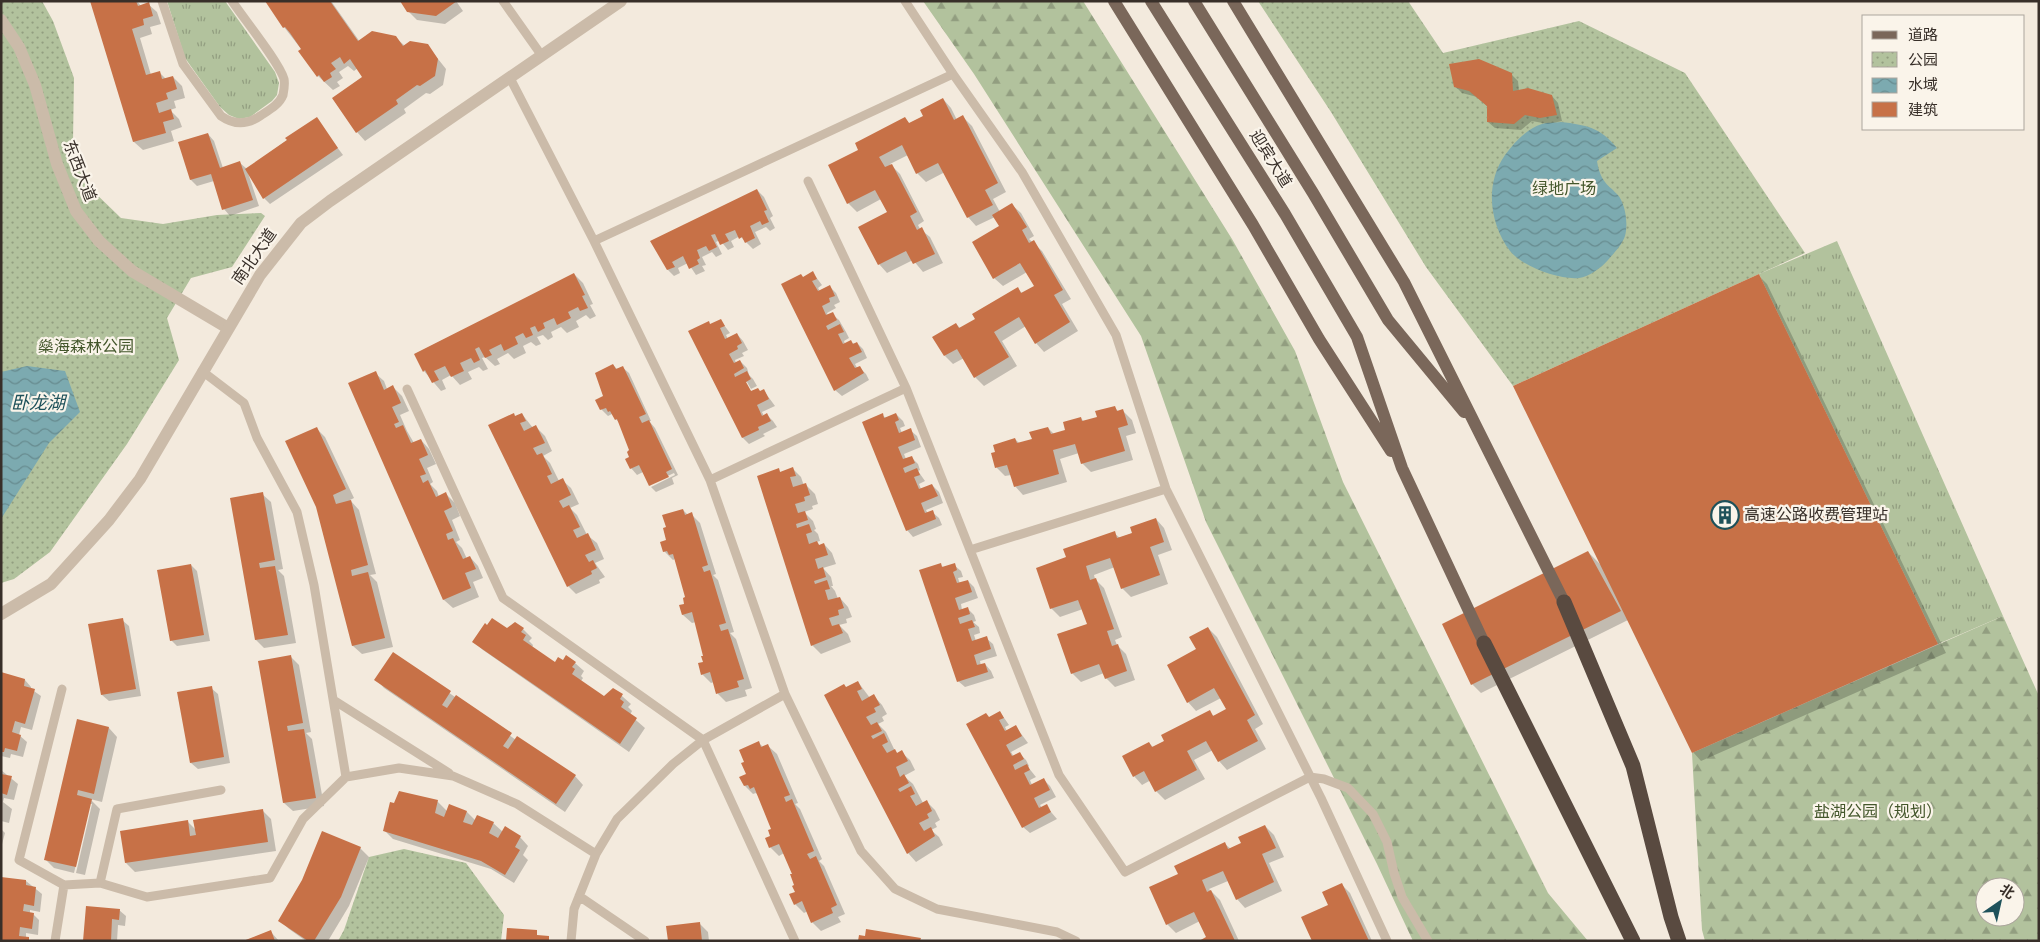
<svg xmlns="http://www.w3.org/2000/svg" width="2040" height="942" font-family="'Sofia Sans Condensed','Noto Sans SC',sans-serif">
	<style>
		.grass { fill: url(#grass-tufts) }
		.forest { fill: url(#forest-firs); fill-rule: evenodd }
		.park { fill: url(#park-dots) }
		.water { fill: url(#water-waves) }
		.shadow { fill: #0003; fill-rule: evenodd }
		.building { fill: #c77147 }
		.lines { fill: none; stroke-linecap: round; stroke-linejoin: round }
		.service { stroke: #cbbba9; stroke-width: 9 }
		.minor { stroke: #cbbba9; stroke-width: 12 }
		.tertiary { stroke: #cbbba9; stroke-width: 12 }
		.primary { stroke: #7a675a; stroke-width: 12 }
		.motorway { stroke: #594a40; stroke-width: 15 }
		.labels { text-anchor: middle; dominant-baseline: central; stroke-width: 4.5; stroke-linejoin: round; paint-order: stroke }
		.street-label { font-size: 16px; fill: #382f29; stroke: #faf4ea }
		.park-label { font-size: 16px; fill: #44572c; stroke: #faf4ea }
		.poi-label { font-size: 16px; fill: #382f29; stroke: #faf4ea; text-anchor: start }
		.water-label { font-size: 18px; font-style: italic; fill: #1e515a; stroke: #faf4ea }
	</style>
	<defs>
		<pattern id="grass-tufts" width="24" height="20" patternUnits="userSpaceOnUse" patternTransform="scale(1.25)"><rect width="24" height="20" fill="#b2c29d"/><path d="M3 7l-1-3M5 7V3M7 7l1-3M15 17l-1-3M17 17v-4M19 17l1-3" fill="none" stroke="#929e80"/></pattern>
		<pattern id="forest-firs" width="22" height="20" patternUnits="userSpaceOnUse" patternTransform="scale(1.25)"><rect width="22" height="20" fill="#b2c29d"/><path d="M5 1l3.5 6h-7zM16 11l3.5 6h-7z" fill="#929e80"/></pattern>
		<pattern id="park-dots" width="8" height="8" patternUnits="userSpaceOnUse" patternTransform="scale(1.25)"><rect width="8" height="8" fill="#b2c29d"/><path d="M2 2h.1M6 6h.1" fill="none" stroke="#929e80" stroke-width="1.8" stroke-linecap="round"/></pattern>
		<pattern id="water-waves" width="16" height="10" patternUnits="userSpaceOnUse" patternTransform="scale(1.25)"><rect width="16" height="10" fill="#7caab0"/><path d="M0 5q4-4 8 0t8 0" fill="none" stroke="#678b8f"/></pattern>
	</defs>
	<rect width="100%" height="100%" fill="#f3eadd"/>
	<path class="grass" d="M167 1H225L275 72 279 83 277 95 272 101 250 117 239 119 229 115 220 107 185 58Z
		M1837 241 2003 616 1938 644 1759 274Z"/>
	<path class="forest" d="M923 1H1083L1232 239 1295 351 1343 482 1548 893 1588 941H1413L1377 864 1206 522 1141 336 974 74Z
		M2003 616 2039 696V941H1705L1702 930 1692 753ZM1985 887H2015V917H1985Z"/>
	<path class="park" d="M1 1H42L53 21 74 78 73 141 90 188 121 218 163 224 217 215 261 213 265 216 232 267 191 278 167 318 179 360 127 444 50 552 14 579 1 583Z
		M1258 1H1408L1443 53 1579 21 1685 73 1805 253 1513 386 1426 267 1331 112Z
		M404 849 466 863 504 915 501 941H338L344 930 369 857Z"/>
	<path class="water" d="M1561 122C1586 125 1600 127 1617 148L1597 161C1599 174 1603 182 1613 190 1615 193 1619 195 1620 198 1626 208 1628 225 1625 236 1622 245 1614 253 1608 260 1602 267 1589 277 1579 278 1559 280 1523 267 1510 251 1490 224 1484 185 1505 155 1514 143 1526 129 1542 124 1547 122 1555 123 1561 122Z
		M27 366 65 371 80 412 49 443 1 519V372Z"/>
	<path class="shadow" d="M92 1H137L141 6 148 4 157 12 161 24 150 27 152 34 140 38 151 75 160 73 166 79 173 77 182 86 185 98 174 101 176 108 170 110 179 119 182 127 171 131 174 141 143 150 134 142Z
		M268 1H331L360 42 395 37 405 46 427 45 446 69 443 85 430 94 426 93 404 109 406 113 365 141 357 132 333 99 364 77 358 68 354 71 348 66 339 72 343 78 337 82 340 86 333 90 318 76 302 50 284 27Z
		M456 1 463 11 445 24 417 20 408 11Z
		M1511 74 1518 81 1519 91 1552 96 1558 103 1562 121 1548 124 1532 121 1521 130 1495 128 1488 122V107L1477 97 1462 93 1455 86Z
		M943 99 951 108 957 120 963 117 972 126 1006 192 993 199 1000 212 1012 205 1021 213 1034 236 1029 239 1042 251 1071 299 1062 304 1078 331 1044 352 1036 343 1026 326 1002 341 1017 366 984 386 975 377 964 358 953 364 945 356 956 324 961 329 976 320 1017 288 1023 294 1036 286 1027 272 1003 286 994 278 1001 227 995 217 976 226 968 217 945 172 926 182 917 173 908 155 890 164 900 174 924 221 918 225 920 229 930 237 943 263 923 272 913 260 887 273 879 264 888 213 881 199 857 212 848 203 860 150 905 119 910 124 925 117Z
		M316 119 343 155 270 204 264 198 247 170 259 206 230 216 224 209 214 181 197 186 191 180 179 143 208 134 214 141 223 168 240 163 247 169Z
		M757 190 764 197 773 216 770 218 775 228 770 231 766 227 755 232 761 244 753 249 740 236 731 241 734 247 728 250 720 240 716 242 722 254 716 257 712 252 702 257 706 265 702 266 705 271 696 275 688 263 678 268 680 273 674 276 668 270 652 241Z
		M813 273 822 285 818 288 820 291 830 287 836 293 840 302 834 305 836 308 827 313 828 316 832 314 839 320 846 332 849 338 844 341 845 344 857 343 863 349 867 358 855 364 857 368 859 367 866 374 869 380 842 396 835 390 803 278Z
		M574 274 583 283 593 304 590 305 596 316 590 319 586 315 576 321 579 327 567 333 561 327 551 332 553 337 548 340 543 335 537 337 541 344 536 346 531 342 523 346 526 353 514 359 508 353 497 359 500 364 495 366 485 357 482 358 488 369 483 371 479 367 468 372 472 379 460 385 451 375 442 380 446 389 441 391 424 371 415 354Z
		M1758 275 1767 284 1946 653 1701 761 1693 752 1628 620 1481 693 1472 684 1588 552 1601 565Z
		M721 321 730 333 726 335 728 339 737 334 743 341 748 350 742 353 744 356 735 360 736 363 740 361 747 368 749 375 753 379 757 386 751 389 753 392 764 391 775 406 762 412 764 416 767 415 773 421 777 427 763 434 765 436 749 444 743 438 690 332ZM744 382H747L755 396Z
		M613 365 617 369 622 367 629 373 651 421H649L655 428 678 475 672 478 674 484 656 492 651 487 675 475 674 473 651 484V486L643 472 637 475 631 468V451L620 424 612 414 608 416 601 409Z
		M375 373 384 381 387 389 393 387 402 396 409 411 400 415 407 431 414 443 421 440 429 449 436 464 427 468 433 482 430 484 437 491 439 497 446 494 455 503 460 516 452 520 460 540 456 542 462 548 467 559 470 557 478 566 483 578 473 582 479 597 453 608 444 600 350 384Z
		M1114 407 1119 412 1123 411 1132 420 1136 433 1126 436 1133 460 1091 472 1082 463 1079 453 1060 459 1067 482 1023 495 1015 486 1011 475 1005 476 997 468 993 454 1015 439 1020 444 1033 440 1048 428 1054 434 1067 430 1081 418 1084 422 1098 418Z
		M522 414 533 428 536 427 545 436 552 451 543 456 550 463 559 481 562 480 571 488 579 504 570 508 577 515 587 535 597 543 604 559 595 563 605 577 599 580 600 583 576 594 568 586 516 417Z
		M896 414 903 421 905 426 900 428 902 433 910 430 917 436 921 447 904 454 906 459 911 457 918 464 920 470 918 471 925 481 919 484 921 489 932 485 939 492 943 503 926 510 928 514 932 512 939 518 942 525 913 537 907 530 882 415 886 418Z
		M316 428 325 437 354 498 350 500 359 510 376 574 370 575 377 582 393 647 362 654 353 646 317 507Z
		M793 469 801 477 804 486 806 485 815 494 818 504 812 506 813 509 804 512 813 521 816 529 814 530 818 534 820 541 816 542 820 546 824 544 832 553 836 564 823 568 831 577 833 586H831L835 591 838 599 840 598 848 607 852 617 846 619 847 623 839 625 848 634 851 642 821 654 812 645 779 470 781 473Z
		M262 494 271 502 283 569 278 570 284 576 296 643 264 648 256 640 232 499Z
		M683 510 688 515 691 514 700 523 716 574 713 575 718 580 734 632 730 633 736 639 752 688 745 690 747 696 726 702 718 694 714 682 711 683 702 674 705 657 696 622 692 623 683 615 680 606 686 604 687 598 675 559 673 560 664 551Z
		M1156 519 1164 528 1172 550 1158 555 1168 584 1131 597 1122 588 1115 567 1094 575 1095 579 1104 588 1122 637 1115 640 1117 645 1126 654 1135 680 1115 687 1106 678 1104 673 1081 682 1072 673 1088 625 1083 609 1060 617 1051 608 1067 558 1114 533 1120 538 1133 533Z
		M191 565 197 571 210 641 177 646 171 640Z
		M941 565 944 568 954 565 961 571 963 577 958 578 960 584 968 581 974 587 978 598 961 604 962 610 967 608 974 615 976 621 973 622 979 627 980 633 974 635 976 641 986 638 993 644 997 656 980 661 981 666 985 664 991 671 994 678 965 687 958 681Z
		M122 620 129 626 141 696 109 701 102 695Z
		M1208 628 1217 637 1263 724 1255 729 1266 749 1227 770 1219 761 1213 750 1194 760 1205 779 1165 800 1156 791 1151 780 1142 785 1134 776 1149 743 1154 748 1209 712 1214 716 1227 710 1221 698 1196 711 1188 702 1197 650Z
		M523 629 532 638 529 641 533 645 532 648 555 664 563 662 575 663 584 671 581 676 583 678 581 681 604 698 614 689 631 704 628 707 632 711 630 715 645 728 629 752 483 650 474 642 508 630Z
		M394 654 516 740 575 776 583 785 565 812 384 688 376 679Z
		M291 657 299 665 311 732 306 733 312 739 324 806 293 811 284 803 260 662Z
		M1 674 25 680 31 687V689L41 696 32 730 21 727 19 735 27 742 23 757 11 754 10 758 1 756Z
		M858 682 870 698 874 696 882 705 887 714 882 717 884 721 878 724 886 732 895 751 898 754 901 752 910 760 915 770 904 776 913 784 923 803 927 802 935 810 940 820 935 823 937 827 931 830 939 837 943 845 916 862 908 853 847 688Z
		M211 688 218 694 230 763 198 769 191 763Z
		M1000 712 1009 725 1005 727 1007 731 1016 727 1028 743 1011 752 1014 757 1020 754 1026 760 1029 766 1028 767 1036 777 1030 780 1032 785 1043 779 1050 786 1056 797 1040 805 1042 808 1046 806 1057 819 1030 833 1023 827 989 718Z
		M78 721 109 728 117 737 102 802 90 799 100 809 85 875 76 873 92 804H90L74 873 54 868 45 859Z
		M759 743 763 747 768 746 777 754 798 803 795 804 800 809 822 859 819 861 824 866 845 914 838 917 841 922 821 931 812 922 808 911 804 913 795 904 796 886 793 874 784 853 779 856 770 847 772 830 760 798 756 793 753 794 745 786 747 774 746 762Z
		M1 770 18 784 14 800 4 798 3 802 12 809 9 823 1 821Z
		M437 801 447 811 467 812 476 821 493 823 503 832 520 837 528 846 523 855 528 860 514 883 491 869 393 839 384 830Z
		M262 810 271 819 276 851 135 872 126 863 121 832 188 822 196 830Z
		M1265 826 1274 835 1284 857 1269 863 1282 891 1245 908 1237 899 1228 881 1209 889 1220 900 1239 941H1202L1208 938 1200 921 1176 933 1167 924 1180 874 1225 844 1231 849 1243 844Z
		M1 829 5 833 1 848Z
		M360 848 369 857 349 906 328 941H306L289 929 280 920Z
		M26 881 42 894 40 912 30 910V914H33L39 920 38 935 26 933V938L31 941H1Z
		M1342 885 1350 893 1372 941H1313Z
		M119 910 126 916 125 926 118 925 117 941H85Z
		M699 923 708 932 709 941H669Z
		M270 931 279 941H244Z"/>
	<path class="building" d="M90 1H136L138 6 149 2 153 16 143 19 144 25 132 29 146 75 160 71 162 79 173 76 177 89 166 93 168 99 156 103 159 113 171 109 174 119 163 122 166 133 133 142Z
		M265 1H330L358 41 372 31 396 36 403 46 410 41 428 44 438 59 435 76 420 86 417 85 396 100 398 104 356 133 332 98 362 77 350 59 344 64 340 57 331 63 336 69 330 73 332 77 324 82 319 75 317 77 298 51 301 49 290 33 285 27 283 28Z
		M400 1H457L436 16 407 12Z
		M1479 59 1512 73 1513 91 1528 88 1552 95 1557 115 1540 118 1525 115 1514 124 1487 122V106L1469 91 1454 87 1449 64Z
		M943 98 954 120 963 115 998 183 985 190 993 205 967 218 938 163 916 174 902 145 879 157 885 167 892 164 917 212 910 216 917 230 922 227 935 254 913 264 906 251 878 265 858 227 887 212 875 190 847 204 828 165 858 150 855 143 905 117 909 123 923 116 920 110Z
		M317 117 338 148 263 199 245 169 287 140 285 138Z
		M208 133 220 168 240 161 253 200 222 210 211 174 190 180 178 142Z
		M757 189 767 210 764 211 769 222 762 225 760 221 750 226 755 238 745 243 742 237 739 239 735 230 725 234 729 241 720 245 715 234 711 235 717 247 709 251 706 246 697 250 700 258 697 260 699 264 689 269 683 256 672 262 675 267 667 270 650 241Z
		M1012 203 1027 227 1022 230 1029 243 1034 240 1063 290 1054 295 1070 322 1035 344 1019 317 994 332 1009 357 974 378 957 349 944 356 932 337 956 323 959 328 975 319 972 314 1018 287 1021 293 1034 286 1020 263 993 279 972 242 999 226 992 215Z
		M813 271 817 279 812 281 818 291 830 285 835 296 829 298 830 302 822 306 826 315 833 312 837 320 826 326 828 330 840 324 844 332 838 334 843 344 851 340 853 344 857 342 862 352 849 358 855 368 860 366 864 373 834 391 781 284 801 274 803 277Z
		M574 273 585 295 582 296 588 308 580 311 578 307 568 312 571 318 557 325 554 318 543 323 545 328 538 332 535 326 530 328 533 335 526 338 523 333 515 337 518 344 504 351 501 344 489 350 492 355 485 358 479 347 475 349 480 360 474 363 471 358 460 363 464 371 451 377 445 366 434 371 439 380 432 383 425 370 423 372 414 354Z
		M1759 274 1938 644 1692 753 1513 386Z
		M721 319 725 326 720 328 725 339 737 333 742 343 737 346 738 349 729 354 734 363 740 360 744 368 734 374 735 377 747 371 751 379 746 382 751 391 758 388 760 391 764 389 769 399 757 405 762 416 767 413 771 421 758 427 759 430 742 438 688 331 709 321 710 324Z
		M613 364 616 369 623 366 646 414 639 417 642 423 649 420 672 469 666 472 669 477 649 486 639 465 630 469 625 459 629 457 627 452 629 450 617 419 615 420 610 411 608 412 606 408 600 410 595 400 603 396 595 373Z
		M376 371 384 390 393 385 401 403 392 407 399 422 394 424 396 428 403 425 411 443 421 439 428 455 419 459 426 474 420 476 423 483 428 480 436 497 446 492 452 507 444 511 453 531 446 534 448 540 453 538 463 559 470 556 476 569 465 573 471 588 443 600 348 383Z
		M1115 406 1117 411 1123 409 1128 425 1118 428 1125 451 1081 464 1075 444 1053 450 1059 474 1014 487 1007 465 995 468 991 453 995 452 993 445 1015 438 1017 443 1032 439 1029 432 1048 427 1051 434 1065 430 1063 422 1081 417 1082 421 1097 417 1095 411Z
		M514 413 515 416 522 413 526 421 520 423 524 431 536 425 545 443 533 448 537 455 542 453 552 474 547 476 551 484 563 478 571 495 559 501 563 508 569 505 580 527 573 530 577 538 588 533 596 550 585 555 589 562 593 560 597 568 591 571 592 574 567 587 488 425Z
		M883 413 884 418 896 413 899 420 895 422 899 433 911 428 915 440 898 447 903 459 912 456 915 463 903 468 905 473 917 468 920 475 914 477 919 489 932 484 938 496 921 503 925 513 933 510 936 519 906 531 862 422Z
		M317 427 346 489 333 495 336 504 351 500 368 565 351 570 352 576 368 572 385 638 352 646 316 507 285 441Z
		M793 467 796 476 790 477 793 487 806 483 810 495 804 497 805 501 795 504 798 513 805 511 808 520 796 524 797 528 809 524 812 532 806 534 809 544 817 541 819 545 824 543 828 555 815 559 818 569 823 567 826 577 814 581 815 584 827 580 830 589 825 590 828 600 840 597 844 608 838 610 839 615 829 618 832 626 839 624 843 633 811 646 757 476 779 468 780 472Z
		M263 492 275 560 259 563 260 568 275 566 288 635 255 640 230 498Z
		M683 509 685 515 692 512 708 565 702 567 704 572 710 570 726 623 719 625 721 631 728 629 744 679 737 681 739 687 716 694 710 672 701 675 698 663 703 662 701 656H703L692 612 682 615 679 605 684 604 683 598 685 597 673 554 669 555 667 551 663 552 660 542 666 540 663 528 666 527 662 515Z
		M1156 518 1164 542 1150 547 1160 575 1121 589 1110 558 1086 566 1090 580 1096 578 1114 629 1107 631 1112 646 1118 644 1127 671 1105 679 1099 664 1071 674 1057 634 1087 624 1078 600 1050 609 1036 568 1066 557 1063 549 1115 531 1117 538 1132 533 1130 527Z
		M1588 551 1621 611 1471 685 1442 624Z
		M941 563 942 567 955 563 957 570 953 572 957 583 968 580 972 592 955 598 959 610 968 607 970 614 958 618 960 624 972 620 975 627 968 629 972 641 987 636 991 649 974 655 977 665 985 663 988 672 957 682 919 570Z
		M191 564 204 635 170 641 157 570Z
		M123 618 136 689 101 695 88 624Z
		M492 618 507 628 515 622 524 628 521 632 526 635 523 640 555 662 558 657 563 660 566 655 576 662 572 667 575 669 572 674 604 696 613 688 623 694 620 699 624 702 621 707 637 718 620 744 472 642 485 623 487 625Z
		M1208 627 1255 715 1247 720 1258 741 1218 762 1206 741 1187 751 1197 770 1155 792 1144 771 1133 777 1122 756 1149 742 1152 747 1164 741 1161 735 1210 710 1213 716 1226 709 1214 688 1187 703 1167 665 1196 649 1189 637Z
		M393 652 451 691 442 705 447 708 456 695 512 733 503 746 508 749 517 736 576 775 556 804 374 680Z
		M291 655 303 723 287 726 288 731 304 729 316 798 283 803 258 661Z
		M1 672 25 679 24 686 35 689 25 724 15 721 12 732 21 735 17 751 5 748 4 752H1Z
		M858 681 862 689 857 691 862 701 874 694 880 705 874 708 876 712 866 717 871 725 877 722 882 731 871 736 873 739 884 733 888 742 882 745 887 753 895 749 897 753 902 750 908 761 896 767 900 777 904 774 909 783 898 789 900 792 911 786 915 794 910 796 916 806 927 800 932 811 927 814 929 818 919 823 924 831 931 827 935 836 907 854 824 695 844 684 846 687Z
		M212 686 224 757 190 763 177 692Z
		M1000 711 1004 718 999 720 1005 731 1016 725 1022 736 1006 745 1012 756 1020 752 1024 759 1013 765 1015 770 1027 764 1030 770 1024 773 1030 785 1044 778 1050 790 1034 798 1039 808 1047 804 1051 812 1022 828 966 724 986 713 989 717Z
		M77 719 109 727 94 794 78 790 77 795 92 799 76 867 44 860Z
		M759 741 761 747 768 744 790 795 784 797 786 802 792 799 814 851 807 854 810 859 816 856 837 905 831 908 833 913 811 923 802 901 794 905 789 894 795 892 792 886 794 885 790 874H792L779 844 769 848 765 838 770 836 768 830 771 829 754 787 750 789 748 785 744 786 739 777 746 774 741 763 744 762 739 750Z
		M1 774 12 776 7 795 1 793Z
		M399 791 438 800 435 813 444 817 449 804 467 811 463 822 472 825 477 815 494 822 489 833 498 838 505 826 521 836 515 847 520 850 505 875 481 861 383 831 390 802 394 803Z
		M263 809 268 842 125 863 120 831 188 820 190 836 196 835 193 820Z
		M1265 825 1276 848 1262 854 1274 882 1236 900 1223 871 1202 880 1207 892 1211 890 1235 941H1199L1206 937 1194 912 1166 925 1149 887 1178 874 1174 866 1225 842 1228 849 1241 843 1238 837Z
		M322 831 361 847 341 897 314 941H308L278 921 302 880Z
		M1 877 26 880V885L36 887 34 906 24 904 23 911 34 913 32 929 20 927 19 936 29 937V941H1Z
		M1342 883 1369 941H1312L1301 917 1328 905 1322 892Z
		M86 906 120 909 119 920 112 919 111 941H83Z
		M700 922 702 941H668L666 926Z
		M507 928 537 930V935L549 936V941H506Z
		M866 929 921 938 920 941H858L859 935 865 936Z
		M271 930 275 941H243Z"/>
	<g class="lines">
		<path class="service" d="M162 1 183 64 221 116C234 125 247 125 260 116 269 110 279 105 283 95 284 90 285 84 284 79 279 62 244 19 232 1
			M503 1 542 56
			M905 1 953 74
			M510 78 594 241 710 480 785 694 861 851 895 889 937 909 1057 932 1076 941
			M808 181 906 388 1059 775 1125 872 1310 777 1324 779 1348 788 1373 814 1387 842 1394 873 1402 897 1428 941
			M594 241 953 74 1022 172 1116 335 1166 489 1321 798 1387 941
			M407 389 503 598 703 740 795 941
			M710 480 906 388
			M970 550 1166 489
			M62 689 19 860 64 885 100 883 147 897 270 878 303 819 346 777 314 585 297 512 257 438 244 403 202 371
			M335 701 449 773
			M346 777 399 768 453 776 517 804 596 854
			M100 883 117 809 221 790
			M579 896 645 941
			M55 941 64 885
			M571 941 574 909 596 854 617 819 673 764 703 740 785 694"/>
		<path class="minor" d="M1 20 19 47 35 85 57 164 76 211 99 241 132 271 228 328"/>
		<path class="tertiary" d="M1 614 51 584 109 520 140 479 260 275 301 223 330 201 621 1"/>
		<path class="primary" d="M1114 1 1253 225 1319 339 1391 451
			M1151 1 1285 214 1357 337 1402 468 1484 643
			M1194 1 1313 193 1388 320 1464 412
			M1233 1 1404 282 1564 602"/>
		<path class="motorway" d="M1564 602 1633 766 1671 917 1679 941
			M1484 643 1633 941"/>
	</g>
	<defs>
		<symbol id="building-ring" viewBox="-11 -11 22 22"><circle r="9.5" fill="#faf4ea" stroke="#1e515a" stroke-width="1.5"/><path d="M-4-6H4V6H1V3H-1V6H-4ZM-2.5-4.3h1.7v1.8h-1.7ZM.8-4.3h1.7v1.8H.8ZM-2.5-1h1.7V.8h-1.7ZM.8-1h1.7V.8H.8Z" fill="#1e515a"/></symbol>
	</defs>
	<g fill-rule="evenodd">
		<use href="#building-ring" x="1709" y="499" width="32" height="32"/>
	</g>
	<g class="labels">
		<g class="street-label">
			<text transform="translate(1270 159) rotate(58)">迎宾大道</text>
			<text transform="translate(79 171) rotate(69)">东西大道</text>
			<text transform="translate(255 257) rotate(-55)">南北大道</text>
		</g>
		<g class="park-label">
			<text x="1564" y="189">绿地广场</text>
			<text x="86" y="347">燊海森林公园</text>
			<text x="1878" y="812">盐湖公园（规划）</text>
		</g>
		<g class="poi-label">
			<text x="1744" y="515">高速公路收费管理站</text>
		</g>
		<g class="water-label">
			<text x="38" y="403">卧龙湖</text>
		</g>
	</g>
	<rect width="2040" height="942" fill="none" stroke="#382f29" stroke-width="5"/>
	<rect x="1862" y="15" width="162" height="115" fill="#faf4ea" stroke="#aca59d"/>
	<rect x="1872" y="31" width="25" height="8" fill="#7a675a" stroke="#aca59d"/>
	<text x="1908" y="40" font-size="15" fill="#382f29">道路</text>
	<rect x="1872" y="52" width="25" height="15" fill="url(#park-dots)" stroke="#aca59d"/>
	<text x="1908" y="65" font-size="15" fill="#382f29">公园</text>
	<rect x="1872" y="78" width="25" height="15" fill="url(#water-waves)" stroke="#aca59d"/>
	<text x="1908" y="90" font-size="15" fill="#382f29">水域</text>
	<rect x="1872" y="102" width="25" height="15" fill="#c77147" stroke="#aca59d"/>
	<text x="1908" y="115" font-size="15" fill="#382f29">建筑</text>
	<g transform="translate(2000 902) rotate(34)"><circle r="24" fill="#faf4ea" stroke="#aca59d"/>
	<path d="M0-4L9 19L0 12L-9 19Z" fill="#1e515a"/>
	<text y="-8" font-size="14" font-weight="bold" text-anchor="middle" fill="#382f29">北</text>
	</g>
</svg>
